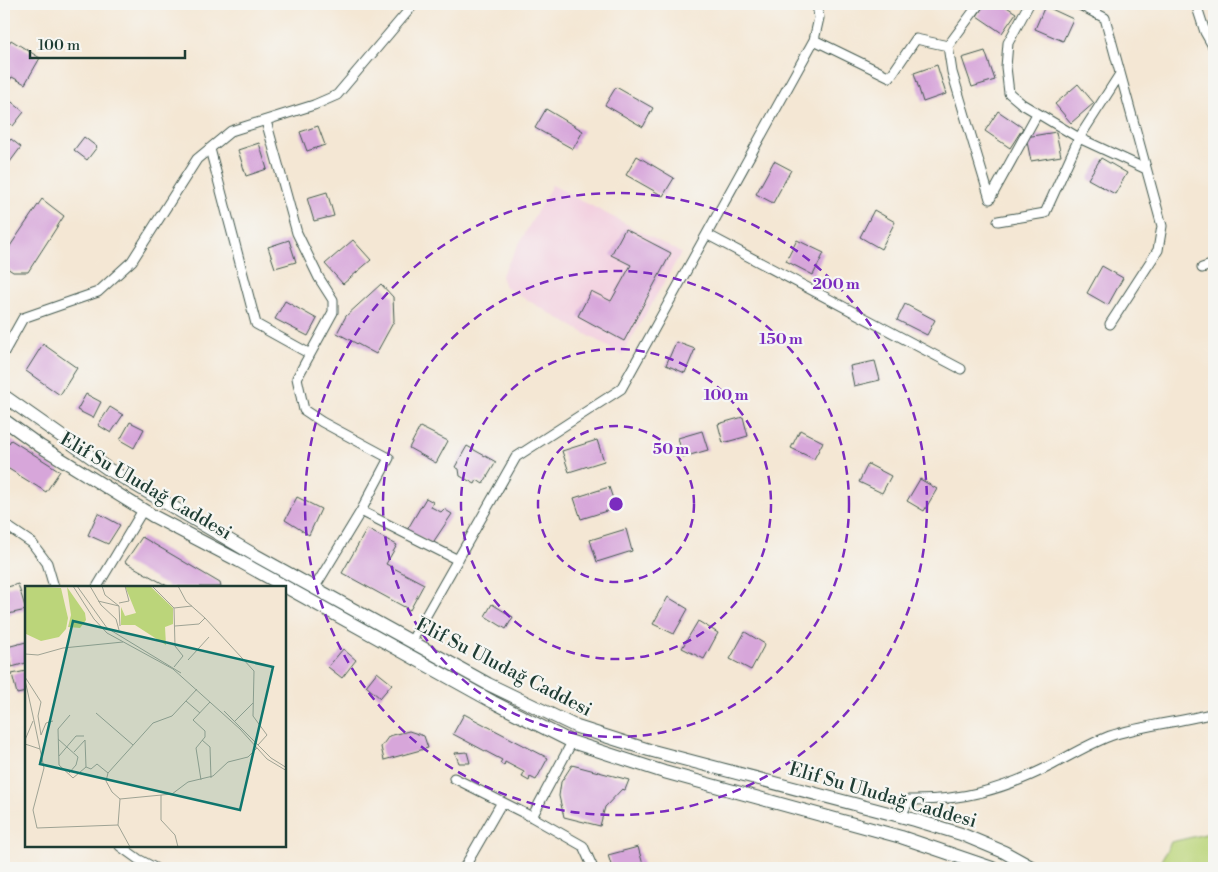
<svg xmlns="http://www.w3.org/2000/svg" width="1218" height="872" font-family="'Libre Bodoni',serif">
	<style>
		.built { fill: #f3cfdf }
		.green { fill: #bbd57a; stroke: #6d8957 }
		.building { fill: #d7a6da }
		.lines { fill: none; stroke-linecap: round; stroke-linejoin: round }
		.street-casing { stroke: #3f564c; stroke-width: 11 }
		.secondary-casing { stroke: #3f564c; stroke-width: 14 }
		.street { stroke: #fff; stroke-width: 9 }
		.secondary { stroke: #fff; stroke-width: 12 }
		.ring { fill: none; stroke: #7b2cbf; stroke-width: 2.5; stroke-dasharray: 9 6 }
		.labels { text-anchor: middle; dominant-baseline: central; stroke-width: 4.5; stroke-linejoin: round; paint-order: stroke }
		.street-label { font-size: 19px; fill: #1f3d34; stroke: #f6f6f2 }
		.inset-road { fill: none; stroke: #9fa394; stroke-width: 1 }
		.view { fill: #0f766e; fill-opacity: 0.15; stroke: #0f766e; stroke-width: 2.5 }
		.inset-edge { fill: none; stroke: #1f3d34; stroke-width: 2.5 }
		.centre { fill: #7b2cbf; stroke: #f6f6f2; stroke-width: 2.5 }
		.ring-label { font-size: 15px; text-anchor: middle; font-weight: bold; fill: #7b2cbf; stroke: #f6f6f2; stroke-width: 4.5; stroke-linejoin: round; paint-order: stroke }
	</style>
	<rect width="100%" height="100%" fill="#f6f6f2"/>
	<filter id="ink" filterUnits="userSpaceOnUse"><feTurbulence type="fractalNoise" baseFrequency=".02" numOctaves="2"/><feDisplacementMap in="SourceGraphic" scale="10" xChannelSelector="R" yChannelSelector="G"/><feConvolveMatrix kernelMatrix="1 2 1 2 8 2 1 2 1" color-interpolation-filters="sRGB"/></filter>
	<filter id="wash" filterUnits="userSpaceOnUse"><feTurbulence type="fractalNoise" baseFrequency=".0096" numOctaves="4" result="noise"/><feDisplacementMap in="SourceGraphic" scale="20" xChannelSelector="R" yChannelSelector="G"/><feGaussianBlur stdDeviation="1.12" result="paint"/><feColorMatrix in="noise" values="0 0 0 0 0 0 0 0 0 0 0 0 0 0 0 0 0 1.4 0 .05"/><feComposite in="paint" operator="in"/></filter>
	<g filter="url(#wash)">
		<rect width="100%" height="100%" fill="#f4e7d4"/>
		<path class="built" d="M552 185 681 253 622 355 505 287 501 276Z"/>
		<path class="green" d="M1214 832V868H1157L1171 842Z"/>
		<g id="blocks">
			<path class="building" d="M985 4H1002L1016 13 1002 33 977 16Z
				M1045 6 1073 19 1063 41 1035 29Z
				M11 40 40 58 25 84 12 77 9 81 4 78 7 73 4 71 5 66 4 65V52Z
				M985 51 995 80 972 87 962 58Z
				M937 65 946 94 923 102 914 73Z
				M1078 84 1094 103 1071 123 1055 104Z
				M616 87 653 108 643 127 605 105Z
				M7 98 24 112 13 126 4 118V102Z
				M546 109 583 131 573 149 535 128Z
				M998 111 1023 128 1010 148 985 131Z
				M318 126 325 145 307 151 300 132Z
				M1056 132 1061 156 1031 161 1026 137Z
				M84 137 97 147 87 160 74 150Z
				M11 139 21 147 7 166 4 163V143L6 145Z
				M259 143 267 169 246 176 238 150Z
				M637 156 674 178 663 196 626 175Z
				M1101 158 1127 173 1115 194 1088 179Z
				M774 161 791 170 773 203 756 194Z
				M327 192 334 216 314 221 307 198Z
				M42 199 64 216 28 272H13L4 266V255Z
				M874 210 895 222 881 249 860 237Z
				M625 229 671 253 624 341 578 316 591 291 611 301 631 265 611 255Z
				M289 240 296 262 275 268 268 247Z
				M353 240 371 260 343 284 325 264Z
				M797 240 824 253 813 275 786 261Z
				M1102 266 1123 278 1108 305 1087 293Z
				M381 284 393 297 394 321 376 354 337 333 346 316Z
				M285 301 317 319 308 336 275 319Z
				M905 304 935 320 927 335 897 320Z
				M676 342 695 349 685 373 666 365Z
				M43 344 77 368 60 395 26 371Z
				M875 361 880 380 854 386 850 366Z
				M86 394 101 402 93 418 77 410Z
				M110 407 123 415 111 433 98 425Z
				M743 417 748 436 723 443 718 424Z
				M130 422 144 429 134 448 120 440Z
				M420 427 448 441 436 463 409 448Z
				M800 430 823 442 814 459 791 448Z
				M702 431 708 450 683 457 678 438Z
				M4 439 9 443 11 440 60 471 46 492 4 466Z
				M597 440 604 461 569 472 562 451Z
				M467 446 496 462 483 484 477 480 475 484 460 476 459 469 455 467Z
				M868 464 891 476 882 493 859 482Z
				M920 479 937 489 924 511 907 501Z
				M609 487 616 508 581 519 574 498Z
				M297 497 321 509 309 535 285 520Z
				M426 498 433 502 431 507 441 512 444 509 452 514 432 544 407 530Z
				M98 513 120 525 108 544 88 535Z
				M367 529 397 545 386 564 424 584 410 610 342 573Z
				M626 529 632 551 597 562 590 540Z
				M142 537 220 583 221 587H169L125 562Z
				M18 584 26 610 4 615V588Z
				M668 597 688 609 674 634 653 624Z
				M492 604 513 617 506 629 485 616Z
				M698 621 718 633 704 659 682 648Z
				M745 632 765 644 751 670 730 659Z
				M26 642V663L12 667 7 647Z
				M343 649 356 660 342 678 328 667Z
				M26 671V692L17 694 12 674Z
				M377 672 392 684 380 698 366 686Z
				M464 714 548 758 536 780 530 777 529 781 522 777 524 772 505 762 504 766 500 763 502 760 453 734Z
				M409 731 424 736 428 748 384 760 381 747 389 736Z
				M467 752 470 763H459L455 753Z
				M572 765 629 780 625 790 622 789 605 807 600 826 564 817 559 796 561 782Z
				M638 847 644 868H612L608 855Z"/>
		</g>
	</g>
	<g filter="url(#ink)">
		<use href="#blocks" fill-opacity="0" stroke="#3f564c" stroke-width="1"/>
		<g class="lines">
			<defs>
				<path id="street" d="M1029 4 1008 43 1006 67 1009 93 1022 104 1079 138 1146 169
					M1078 4 1105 18 1162 226 1158 250 1110 324
					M1196 4 1205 32 1214 48
					M814 40 890 77 916 39 948 46 979 4
					M948 46 952 72 990 199
					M266 121 297 233 319 278 333 300V312L297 378 304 410 322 422 389 458 361 511 315 587
					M210 149 256 324 310 354
					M990 199 1037 114
					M998 221 1045 213 1079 138 1120 74
					M708 235 961 369
					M1202 268 1214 264
					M4 352 23 318 98 292 132 261 197 159 231 131 314 105 337 95 414 4
					M361 511 458 560
					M4 524 32 543 47 563 54 587
					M97 587 143 510
					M411 642 516 457 621 389 814 40 819 18 817 4
					M572 742 532 817 583 846 593 868
					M454 778 532 817
					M901 816 909 800C962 801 1005 789 1052 765 1071 755 1089 744 1110 736 1144 725 1180 722 1214 713
					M120 846 138 859 155 868
					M464 868 502 802"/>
				<path id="secondary" d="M4 396 108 469 253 554 488 684 577 727 649 750 915 820 961 834 1004 852 1033 868
					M4 420 40 446 153 516 239 561 493 702 572 742 664 772 901 837 992 868"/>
			</defs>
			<use href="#street" class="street-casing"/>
			<use href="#secondary" class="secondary-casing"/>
			<use href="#street" class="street"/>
			<use href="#secondary" class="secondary"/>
		</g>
	</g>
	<g class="ring">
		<circle cx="616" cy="504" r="78"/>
		<circle cx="616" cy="504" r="155"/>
		<circle cx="616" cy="504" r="233"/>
		<circle cx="616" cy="504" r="311"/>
	</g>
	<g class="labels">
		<g class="street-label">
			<text transform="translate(146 486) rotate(30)">Elif Su Uludağ Caddesi</text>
			<text transform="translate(504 667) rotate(27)">Elif Su Uludağ Caddesi</text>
			<text transform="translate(883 795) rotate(16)">Elif Su Uludağ Caddesi</text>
		</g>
	</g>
	<g transform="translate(25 586)">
		<rect width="261" height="261" fill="#f4e7d4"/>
		<path d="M0 0 36 2 43 32 41 43 34 51 16 55 1 48ZM100 0H125L148 22V38L140 41 141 59 110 39H96V21L100 30 111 27ZM42 1 60 27 61 34 55 42 43 41 46 29Z" fill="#bbd57a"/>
		<path class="inset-road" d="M48 0 69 33 82 47 148 83 215 143 242 173 262 185M52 0 82 42 156 87M65 0 76 19 91 33 94 44M77 0 80 9 94 20M127 0 149 22 150 60 158 70 149 81M73 15 94 20 95 40M94 17 104 15 100 0M149 22 167 20M180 32 229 85 228 130 242 149 233 159M150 40 174 38 180 32 161 15 153 0M0 68 13 69 38 62 98 56M163 74 184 51M0 91 16 116 13 130 16 149 21 137 28 135M0 94 8 130M172 103 147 130 128 137 83 187 81 195 87 206 95 213 147 208 163 196 188 190 203 176 223 171 232 162M161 115 175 127M199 125 246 172 262 182M71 127 108 159M45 129 33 143 34 179 48 192 61 181 66 183 72 178 83 187M8 130 19 182 8 224 12 242 93 239 105 261M210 135 228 117M33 153 53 171 51 179 44 187M0 154 8 135M60 154 61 181M177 154 185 161 186 192M0 158 15 163M49 166 60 154M34 170 51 150H59M176 194 171 162 180 151V145L168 134 185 116M136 209V234L150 249 153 261M93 239 95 213"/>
		<path class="view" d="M48 35 248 81 215 224 15 178Z"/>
		<rect width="261" height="261" class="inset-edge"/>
	</g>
	<circle cx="616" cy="504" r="8" class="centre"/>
	<g class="ring-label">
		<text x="836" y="289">200 m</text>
		<text x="781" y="344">150 m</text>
		<text x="726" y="400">100 m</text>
		<text x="671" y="454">50 m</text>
	</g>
	<rect width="1218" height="872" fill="none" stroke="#f6f6f2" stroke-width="20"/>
	<path d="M30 50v8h155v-8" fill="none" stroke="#1f3d34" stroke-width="2.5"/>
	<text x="38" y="50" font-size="15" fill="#1f3d34" stroke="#f6f6f2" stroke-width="4" paint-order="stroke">100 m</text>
</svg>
